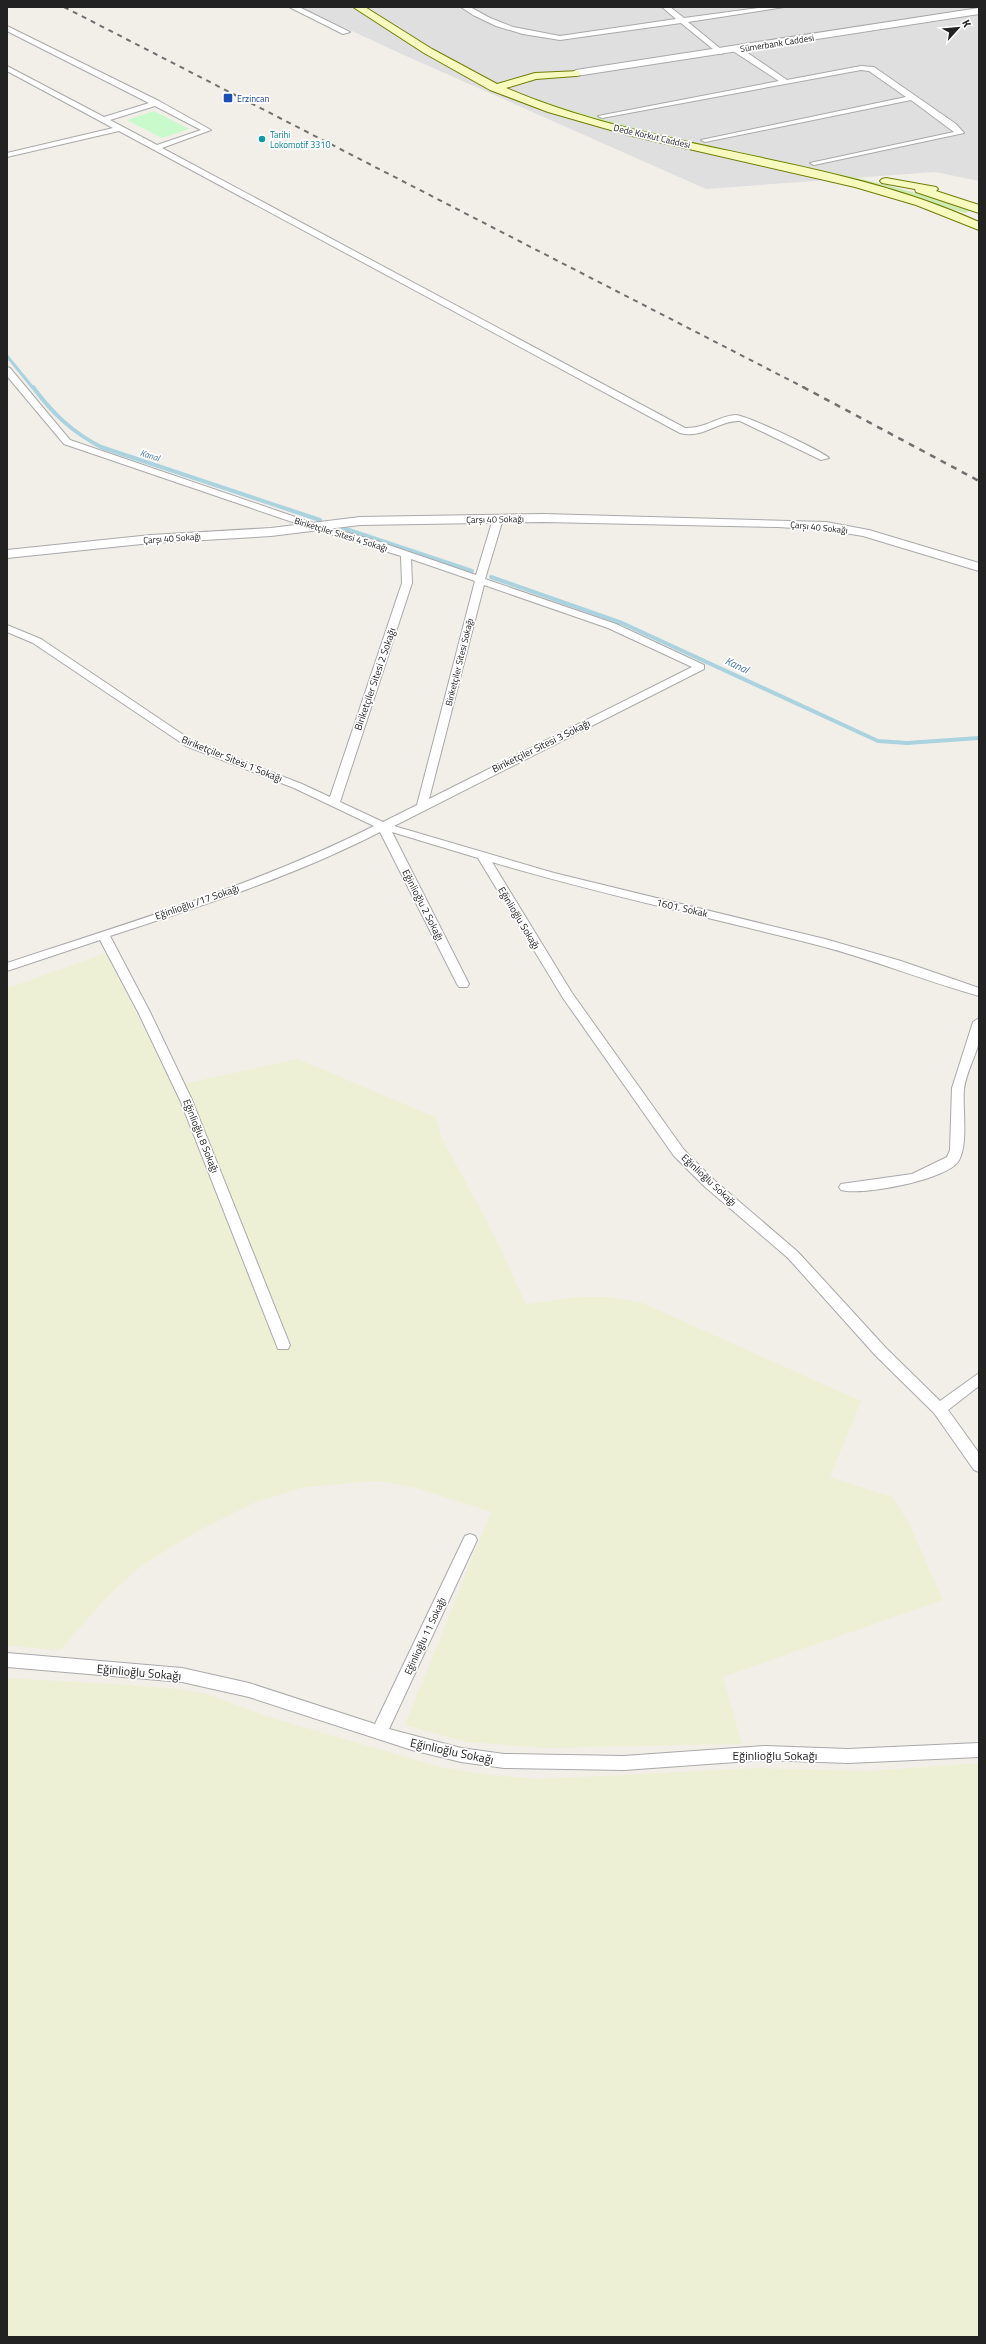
<svg xmlns="http://www.w3.org/2000/svg" width="986" height="2344" font-family="'Titillium Web',sans-serif">
	<style>
		.residential { fill: #e0dfdf }
		.farmland { fill: #eef0d5 }
		.grass { fill: #cdebb0 }
		.park { fill: #c8facc }
		.lines { fill: none; stroke-linecap: round; stroke-linejoin: round }
		.stream-far1 { stroke: #aad3df; stroke-width: 3 }
		.stream { stroke: #aad3df; stroke-width: 4 }
		.minor-casing { stroke: #a9a9a9; stroke-width: 2 }
		.tertiary-casing { stroke: #a9a9a9; stroke-width: 2 }
		.secondary-casing { stroke: #707d05; stroke-width: 2 }
		.minor { fill: #fff; fill-rule: evenodd }
		.tertiary { fill: #fff; fill-rule: evenodd }
		.secondary { fill: #f7fabf; fill-rule: evenodd }
		.rail-far1 { stroke: #707070; stroke-width: 2; stroke-dasharray: 5 5; stroke-linecap: butt }
		.rail { stroke: #707070; stroke-width: 2.5; stroke-dasharray: 6 6; stroke-linecap: butt }
		.transit-dot { fill: #1a4fb4; stroke: #fff; stroke-width: 1.5 }
		.culture-dot { fill: #0f9aa8; stroke: #fff; stroke-width: 1.5 }
		.labels { text-anchor: middle; dominant-baseline: central; stroke-width: 3.5; stroke-linejoin: round; paint-order: stroke }
		.far-street-label { font-size: 9px; fill: #222; stroke: #fff }
		.far-transit-label { font-size: 9px; fill: #164399; stroke: #fff; text-anchor: start }
		.far-culture-label { font-size: 9px; fill: #0d838f; stroke: #fff; text-anchor: start }
		.far-water-label { font-size: 9px; font-style: italic; fill: #4a7aab; stroke: #fff }
		.street-label { font-size: 10px; fill: #222; stroke: #fff }
		.water-label { font-size: 11px; font-style: italic; fill: #4a7aab; stroke: #fff }
		.near-street-label { font-size: 12px; fill: #222; stroke: #fff }
	</style>
	<rect width="100%" height="100%" fill="#f2efe9"/>
	<path class="residential" d="M300 7H979V181L935 172 706 189 406 56Z"/>
	<path class="farmland" d="M106 953 173 1086 298 1059 435 1117 442 1138 494 1235 526 1304 577 1297H608L643 1303 861 1401 830 1477 892 1497 909 1523 943 1600 723 1677 742 1744 545 1748 466 1742 405 1725 491 1512 413 1487 377 1481 306 1487 256 1502 196 1532 141 1566 109 1595 60 1650 7 1646V988Z
		M7 1678 130 1685 179 1689 207 1694 266 1716 440 1767 491 1775 540 1779 757 1768 868 1771 979 1763V2337H7Z"/>
	<path class="grass" d="M535 98C677 148 829 162 972 210L965 213 871 184 644 132 575 114 532 99Z"/>
	<path class="park" d="M154 111 189 129 162 138 127 120Z"/>
	<g class="lines">
		<path class="stream-far1" d="M7 356 33 388"/>
		<path class="stream" d="M33 387C52 413 72 432 101 447L320 520
			M343 528 472 571
			M491 577 622 623 878 741 907 743 979 738"/>
		<defs>
			<path id="minor" d="M289 7H299L350 32 343 34Z
				M461 7H470L490 18 513 27 560 36 676 19 662 7H670L684 18 765 7H784L688 22 722 50V54H719L681 23 560 40 523 34 496 26 473 15Z
				M7 26 159 101 211 130 162 148 685 428C704 429 717 417 735 415 744 414 822 451 829 458L821 460 740 421C719 420 703 439 680 433L119 131 7 157V153L113 128 7 71V66L104 117 149 103 7 31ZM155 106 201 130 157 145 110 120Z
				M733 47H739L787 80 861 66 874 67 956 124 964 133 814 165 810 163 954 132 911 100 705 142 701 140 906 97 869 71 861 70 602 118 598 116 779 81 733 51Z
				M7 367 10 368 70 440 316 524 377 541 476 575 493 519 498 516 501 517 503 519 485 579 616 624 704 665V669L394 826 554 873 825 939 901 961 979 988V996C925 981 872 959 817 945 709 917 599 894 492 862L572 993 684 1150 714 1180 798 1252 886 1348 940 1401 979 1373V1386L948 1410 979 1453V1472L974 1470 934 1413 876 1356 788 1258 704 1186 674 1156 563 998 478 858 392 832 469 984 467 987H459L457 984 380 832C294 876 202 906 110 936L150 1012 192 1100 290 1345 288 1349H278L180 1100 138 1012 100 940 7 971V963C130 922 257 885 374 826L294 788 186 746 33 643 7 632V625L41 639 194 742 302 784 330 797 402 583 401 556 310 528 64 444 7 376ZM411 559 475 581 417 805 383 822 340 802 412 583ZM484 585 608 628 692 667 429 799Z
				M979 1018C979 1026 980 1035 979 1042 975 1058 966 1073 964 1089 962 1109 969 1145 958 1162 945 1180 862 1196 841 1190L839 1187 841 1184 912 1174 947 1157 950 1150 952 1088 973 1022Z
				M470 1534 475 1536 477 1540 389 1729 461 1748 504 1754 624 1756 765 1746 848 1749 979 1743V1757L848 1763 765 1760 624 1770 504 1768 461 1762 412 1750 249 1697 182 1682 7 1667V1653L182 1668 249 1683 375 1724 463 1540 465 1536Z"/>
			<path id="tertiary" d="M979 8V14L576 76 571 73 576 70Z
				M544 514 826 522 869 530 979 563V571L863 536 826 530 778 527 544 522 360 525 271 536 151 543 7 558V550L151 535 271 528 360 517Z"/>
			<path id="secondary" d="M353 7H365L432 49 497 84 535 73 580 71V75L576 76 536 79 506 88C657 153 829 154 979 222V230L916 205 855 187 628 135 548 112 490 90 424 53Z
				M886 178 936 187 938 189 936 191 979 205V213L916 192 915 189 882 183 880 181 882 179Z"/>
		</defs>
		<use href="#minor" class="minor-casing"/>
		<use href="#tertiary" class="tertiary-casing"/>
		<use href="#secondary" class="secondary-casing"/>
		<use href="#minor" class="minor"/>
		<use href="#tertiary" class="tertiary"/>
		<use href="#secondary" class="secondary"/>
		<path class="rail-far1" d="M64 7 805 388"/>
		<path class="rail" d="M803 387 979 481"/>
	</g>
	<rect class="transit-dot" x="223" y="93" width="10" height="10" rx="2"/>
	<circle class="culture-dot" cx="262" cy="139" r="4"/>
	<g class="labels">
		<g class="far-street-label">
			<text transform="translate(777 43) rotate(-9)">Sümerbank Caddesi</text>
			<text transform="translate(652 136) rotate(13)">Dede Korkut Caddesi</text>
			<text transform="translate(495 519) rotate(-1)">Çarşı 40 Sokağı</text>
			<text transform="translate(819 527) rotate(6)">Çarşı 40 Sokağı</text>
			<text transform="translate(341 534) rotate(17)">Biriketçiler Sitesi 4 Sokağı</text>
			<text transform="translate(172 538) rotate(-4)">Çarşı 40 Sokağı</text>
			<text transform="translate(459 662) rotate(-76)">Biriketçiler Sitesi Sokağı</text>
		</g>
		<g class="far-transit-label">
			<text x="237" y="98">Erzincan</text>
		</g>
		<g class="far-culture-label">
			<text x="270" y="134">Tarihi<tspan x="270" dy="10">Lokomotif 3310</tspan></text>
		</g>
		<g class="far-water-label">
			<text transform="translate(150 455) rotate(18)">Kanal</text>
		</g>
		<g class="street-label">
			<text transform="translate(375 679) rotate(-71)">Biriketçiler Sitesi 2 Sokağı</text>
			<text transform="translate(541 746) rotate(-26)">Biriketçiler Sitesi 3 Sokağı</text>
			<text transform="translate(232 759) rotate(22)">Biriketçiler Sitesi 1 Sokağı</text>
			<text transform="translate(197 902) rotate(-19)">Eğinlioğlu /17 Sokağı</text>
			<text transform="translate(423 905) rotate(63)">Eğinlioğlu 2 Sokağı</text>
			<text transform="translate(682 908) rotate(13)">1601. Sokak</text>
			<text transform="translate(519 918) rotate(59)">Eğinlioğlu Sokağı</text>
			<text transform="translate(201 1136) rotate(68)">Eğinlioğlu 8 Sokağı</text>
			<text transform="translate(709 1180) rotate(43)">Eğinlioğlu Sokağı</text>
			<text transform="translate(425 1636) rotate(-65)">Eğinlioğlu 11 Sokağı</text>
		</g>
		<g class="water-label">
			<text transform="translate(737 665) rotate(25)">Kanal</text>
		</g>
		<g class="near-street-label">
			<text transform="translate(139 1672) rotate(5)">Eğinlioğlu Sokağı</text>
			<text transform="translate(452 1751) rotate(12)">Eğinlioğlu Sokağı</text>
			<text x="775" y="1755">Eğinlioğlu Sokağı</text>
		</g>
	</g>
	<rect width="986" height="2344" fill="none" stroke="#222222" stroke-width="16"/>
	<g transform="translate(958 28) rotate(63)" stroke="#ffffff" stroke-width="3" paint-order="stroke">
	<path d="M0-3L7 15L0 10L-7 15Z" fill="#222222"/>
	<text y="-6" font-size="11" font-weight="bold" text-anchor="middle" fill="#222222">K</text>
	</g>
</svg>
